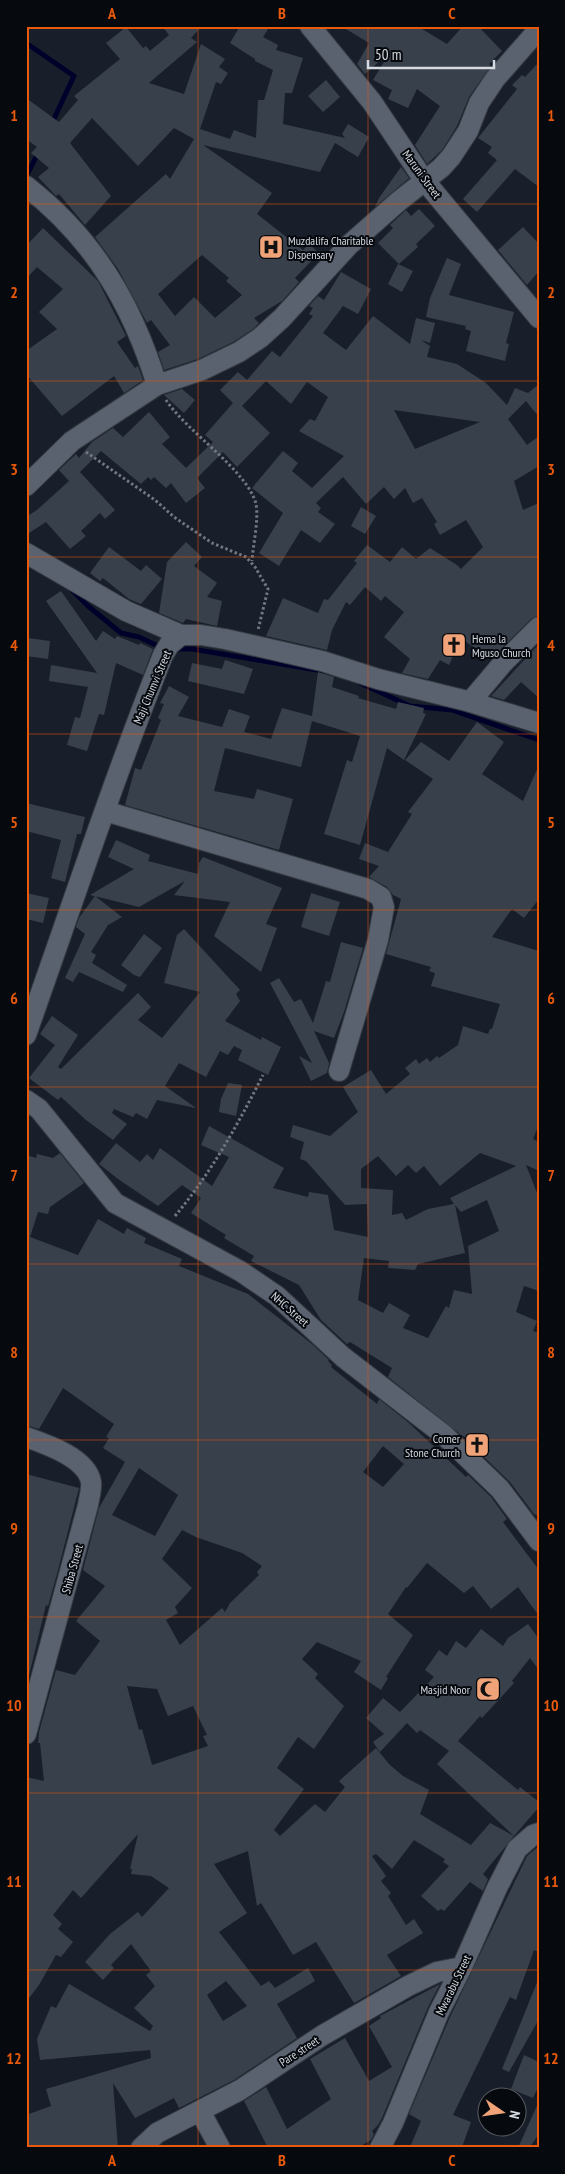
<svg xmlns="http://www.w3.org/2000/svg" width="565" height="2174" font-family="'PT Sans Narrow',sans-serif">
	<style>
		.lines { fill: none; stroke-linecap: round; stroke-linejoin: round }
		.stream { stroke: #00012b; stroke-width: 5 }
		.building { fill: #38404c; fill-rule: evenodd }
		.street-casing { stroke: #363b44; stroke-width: 22 }
		.path { stroke: #727780; stroke-width: 3; stroke-dasharray: 2.5 2.5; stroke-linecap: butt }
		.street { stroke: #5a626f; stroke-width: 20 }
		.grid { fill: none; stroke: #e8590c; stroke-width: 1; stroke-opacity: 0.55 }
		.labels { text-anchor: middle; dominant-baseline: central; stroke-width: 4; stroke-linejoin: round; paint-order: stroke }
		.street-label { font-size: 12px; fill: #d5dae1; stroke: #06090e }
		.poi-label { font-size: 12px; fill: #d5dae1; stroke: #06090e; text-anchor: start }
		.neatline { fill: none; stroke: #e8590c; stroke-width: 2 }
		.grid-label { font-size: 16px; text-anchor: middle; font-weight: bold; fill: #e8590c }
	</style>
	<rect width="100%" height="100%" fill="#191f2a"/>
	<g class="lines">
		<path class="stream" d="M26 43 74 76 52 123
			M26 177 38 153
			M72 590 88 606 121 633 139 637 158 646H163
			M174 649H192L323 671
			M360 683 410 706 452 710 539 740"/>
	</g>
	<path class="building" d="M162 26H202L191 38 197 42 149 83 184 94 201 44 225 59 219 67 228 73 221 84 216 82 200 129 230 139 234 130 256 138 258 100H264L273 70 255 61V59L230 43 240 26H270L263 37 278 45 276 50 303 58 292 93H285L283 124 345 138 342 134 348 124 369 137 358 157 335 143 320 172 203 145 272 193 257 214 303 250 309 244 319 253 295 278 299 282 282 301 254 318 259 323 253 329 233 342 198 359 164 370 158 352 170 345 151 320 147 323 118 269 95 237 166 174 170 179 194 139 174 128 138 166 92 118 70 143 111 196 85 225 59 194 56 196 38 177 49 168 31 153 37 147 26 139V98L59 122 78 100 74 96 120 59 106 43 126 27 143 48 146 46 150 51 169 35ZM202 255 229 278 226 281 242 295 215 318 194 297 175 316 158 294Z
		M341 26H417L447 44 463 26H478L502 51 489 64 491 66 469 97 457 126 442 150 427 164 415 145 440 106 417 89 408 108 388 99 392 90 373 80 390 52 365 74 357 64 369 43Z
		M539 62V187L515 169 477 212 463 199 497 160 488 153 492 147 478 138 517 89 512 85 522 75 525 77Z
		M326 80 340 97 323 112 308 96Z
		M401 167 409 178 375 207 379 198Z
		M419 209 435 226 416 244 418 247 399 264 378 243 393 228 390 225 406 210 411 216Z
		M523 227 539 244V271L527 285 498 250Z
		M43 228 98 281 126 336 117 342 135 368 138 366 143 380 124 393 114 376 62 416 26 374V351L57 329 39 312 63 289 37 267 26 279V246Z
		M447 258 461 264 449 295 514 312 506 343 509 344 505 361 466 351 471 331 465 329 466 326 426 317 430 298Z
		M398 264 413 271 402 292 388 284Z
		M341 272 371 289 358 314 343 306 323 333 346 350 373 316 410 344 416 318 435 323 430 343 421 340 430 346 427 357 457 364 486 383 507 405 515 388 528 393 539 384V417L526 401 508 419 527 445 539 436V466L514 481 523 510 539 503V615L531 619 492 658 461 639 449 665 440 660 428 679 402 673 410 659 384 637 404 612 385 596 381 601 365 587 350 605 346 602 332 630 327 650 266 636 283 598 318 613 324 599 328 600 357 563 354 561 367 545 390 562 402 547 416 559 430 548 457 565 461 569 483 547 466 520 440 535 434 524 437 522 422 498 413 503 405 488 394 499 384 487 366 504 343 477 316 503 321 508 318 512 335 524 320 543 301 530 279 566 259 553 283 513 252 488 283 451 298 463 292 471 312 488 344 456 299 431 310 419 315 421 328 397 307 382 291 404 266 381 242 406 270 433 237 467 223 452 197 478 205 488 186 503 171 483 166 488 154 477 151 480 148 477 141 484 101 451 80 472 115 510 105 519 100 513 81 531 86 536 70 549 46 522 26 535V517L37 510 69 481 59 470 76 454 79 458 92 442 113 428 123 437 149 412 170 437 162 444 186 468 213 442 205 435 233 403 220 390 238 372 247 380 272 351 280 357 313 316 309 314 313 308 309 306 318 296 324 300ZM394 410 480 422 415 449Z
		M182 389 195 400 184 413 164 395Z
		M361 507 376 516 365 534 351 526Z
		M186 542 202 557 194 566 217 583 207 597 222 601 217 626 186 619 183 623 159 613 167 562Z
		M109 547 141 571 146 565 162 579 141 604 129 599 103 578 100 581 90 573Z
		M61 591 96 641 103 631 115 639 117 636 139 645 140 643 153 649 143 675 116 663 104 715 99 714 87 751 67 745 75 717 80 718 88 687 49 681 51 665 97 673 46 601Z
		M28 638 50 641 48 659 26 656Z
		M539 644V698L521 682 504 700 491 696Z
		M225 660 253 669 244 694 188 681 192 663 222 669Z
		M318 672 334 677 332 687 359 696 358 698 396 709 398 702 424 708 423 713 426 714 404 760 387 748 360 845 324 834 347 760 352 762 360 736 312 721 301 767 225 748 214 791 254 799 257 789 293 799 279 850 125 805 135 768 141 770 161 720 158 718 164 704 160 703 169 686 189 697 178 716 222 727 229 709 250 716 244 732 271 739 282 708 312 716Z
		M477 722 504 742 482 774 523 801 539 765V899L524 918 512 909 492 937 539 951V1124L533 1139 539 1142V1171L526 1165 539 1198V1291L524 1286 516 1312 537 1321 533 1331 539 1333V1516L534 1514 510 1482 484 1457 490 1450 461 1435 388 1377 392 1368 350 1342 347 1344 321 1320 299 1285 251 1261 254 1256 224 1238 226 1235 191 1213 201 1198 182 1185 158 1206 118 1179 99 1164 116 1143 140 1162 147 1154 153 1160 160 1148 212 1186 229 1157 201 1145 209 1126 284 1168 273 1188 308 1197 309 1192 328 1195 334 1230 368 1237 367 1204 345 1205 306 1161 300 1159 304 1142 290 1137 293 1125 330 1136 358 1112 343 1087 371 1070 386 1094 410 1074 405 1068 416 1059 419 1064 427 1058 430 1062 437 1056 439 1058 458 1045 463 1026 488 1034 490 1029H492L500 1004 431 986 435 973 429 971 431 967 386 954 401 899 393 895 387 887 369 877 379 866 359 859 365 843 388 852 412 814 408 812 433 779 405 760 421 742 449 761ZM480 1153 516 1166 450 1198 454 1204 428 1209 406 1220 402 1213 392 1215 393 1190 361 1188V1169L378 1156 396 1176 408 1165 416 1173 424 1166 440 1186ZM487 1200 499 1231 468 1246 472 1294 454 1290 449 1308 446 1306 428 1338 403 1328 410 1315 389 1303 383 1313 358 1300 364 1258 389 1261 388 1268 415 1270 418 1264 465 1253 455 1205 461 1212Z
		M26 803 85 817 81 834H77L65 882 51 878 61 840 26 831Z
		M116 840 150 855 148 861 198 874 199 863 203 857 282 888 266 924 277 928 261 972 214 936 230 902 174 895 185 881 139 907 90 895 134 869 108 857Z
		M26 893 49 898 43 923 26 919Z
		M311 893 340 902 329 936 301 927Z
		M95 896 122 917 108 925 91 952 96 955 92 963 127 985 123 992 79 972 73 982 65 978 85 934 76 927 79 918Z
		M184 929 240 990 236 994 240 1001 225 1021 261 1040 262 1037 281 1047 268 1075 238 1060 242 1050 234 1046 228 1055 220 1051 206 1077 179 1063 165 1086 196 1108 157 1100 147 1119 136 1113 133 1117 114 1109 112 1113 127 1124 113 1140 86 1120 61 1097 58 1100 29 1078 55 1045 40 1034 52 1016 78 1035 58 1067 61 1069 138 993 151 1007 138 1020 162 1038 200 992 164 983 177 935Z
		M144 934 162 948 140 977 134 975 121 965Z
		M341 942 363 948 344 1012 334 1038 314 1031 329 1063 327 1073 311 1081 299 1056 312 1063 270 983 279 978 294 1002 301 999 313 1023 326 981 330 982Z
		M228 1083 242 1085 236 1116 219 1112 221 1099Z
		M60 1153 84 1183 50 1207 48 1214 38 1212 30 1237 78 1255 98 1219 124 1234 127 1228 146 1238 144 1243 182 1259 179 1266 248 1294 312 1344 329 1360 328 1361 332 1365 331 1367 377 1404 379 1399 409 1423 466 1477 468 1475 491 1497 507 1519 503 1522 539 1570V1616L518 1587 491 1609 473 1586 464 1593 427 1563 407 1588 406 1587 388 1614 413 1635 386 1677 388 1678 381 1690 354 1672 361 1661 317 1642 302 1659 318 1674 315 1678 344 1706 314 1749 298 1737 277 1768 304 1789 274 1830 280 1836 315 1804 325 1812 345 1787 339 1781 376 1748 389 1764 403 1776 429 1790 420 1814 471 1845 490 1823 514 1836 483 1874 488 1879 483 1891 470 1882 444 1911 441 1909 438 1911 421 1896 449 1866 443 1862 445 1859 414 1840 392 1869 376 1854 372 1856 386 1876 381 1881 391 1893 388 1896 406 1925 414 1919 423 1933 387 1955 401 1976 354 2003 316 1942 293 1955 261 1903 257 1906 248 1851 214 1864 247 1913 219 1932 261 1986 269 1981 275 1988 308 1968 315 1981 277 2004 297 2038 234 2080 179 2108 174 2098 135 2118 113 2083 118 2148H26V2115L51 2106 46 2089 151 2058 150 2050 40 2060 37 2039 51 2006 56 2008 69 1984 150 2031 153 2026 134 2008 155 1986 146 1975 151 1971 131 1944 111 1965 114 1968 103 1980 85 1962 110 1934 138 1912 142 1917 169 1888 151 1876 131 1874 132 1869H130L138 1834 81 1898 73 1890 53 1915 62 1924 58 1929 73 1942 61 1957 56 1955 39 1985 26 2002V1777L44 1781 40 1743H38L39 1732 56 1670 75 1675 100 1641 76 1621 105 1586 83 1570 99 1508 125 1462 103 1448 109 1438 106 1437 114 1424 63 1388 39 1429 26 1425V1155L36 1158 37 1154 53 1158ZM383 1446 404 1464 383 1487 363 1472ZM139 1468 178 1495 155 1536 112 1515ZM182 1530 196 1537 242 1553 262 1566 257 1572 259 1575 230 1603 225 1612 222 1608 180 1645 166 1620 178 1613 175 1607 192 1588 162 1559ZM127 1686 157 1689 168 1716 193 1706 207 1735 203 1736 208 1746 152 1765 142 1729 139 1730ZM226 1981 247 2006 223 2021 207 1995Z
		M26 1474 79 1488 57 1574 48 1606 46 1605 26 1688Z
		M528 1624 539 1639V1670L530 1658 512 1681 514 1683 482 1718 480 1716 458 1741 518 1790 520 1787 539 1802V1807L514 1836 437 1764 449 1751 420 1730 417 1733 407 1723 380 1752 373 1742 384 1734 366 1718 383 1698 400 1712 434 1677 425 1670 439 1650 447 1656 456 1641 466 1648 481 1629 503 1646 508 1638Z
		M539 1846V1952L534 1950 516 2000 510 1997 453 2115 471 2122 462 2147H410L421 2121 409 2114 450 2017 527 1856Z
		M538 1980 539 2019 509 2072 502 2069Z
		M440 1984 428 2007 382 2118 378 2125 372 2131 374 2134 371 2140 357 2148H268L244 2101 266 2087 287 2129 331 2099 310 2059 345 2038 369 2081 392 2067 369 2026 381 2018 380 2016Z
		M524 2055 539 2062V2085L533 2098 511 2089Z
		M539 2101V2134L529 2148H518Z"/>
	<g class="lines">
		<defs>
			<path id="street" d="M310 26 372 102 424 180 539 318
				M26 186C94 239 132 304 157 385
				M26 486 72 441 157 385 202 370 239 352 260 338 282 318 349 245 399 201 441 168 451 157 468 131 479 103 495 79 539 29
				M26 553 126 611 181 635
				M470 702 503 663 539 627
				M105 811 368 889 381 897 384 907 378 940 339 1071
				M26 1035C71 908 113 781 163 655L169 645 181 635H201L225 639 322 661 378 679 467 701 539 723
				M26 1100 39 1109 115 1203 240 1271 277 1296 343 1357 444 1435 500 1489 539 1541
				M26 1437C46 1444 87 1458 91 1482 92 1489 89 1498 88 1505L26 1734
				M200 2111 220 2148
				M141 2148 157 2133 240 2090 323 2035 408 1986 437 1972 462 1967
				M380 2148 393 2123 439 2012 462 1967 497 1888 517 1849 533 1835 539 1833"/>
		</defs>
		<use href="#street" class="street-casing"/>
		<path class="path" d="M166 400C187 432 248 471 256 504 259 519 253 545 252 561
			M86 452 155 500 174 517 212 543 246 557 255 567 268 589 258 630
			M175 1216C211 1173 237 1126 263 1075"/>
		<use href="#street" class="street"/>
	</g>
	<path class="grid" d="M198 26V2148M368 26V2148M26 204H539M26 381H539M26 557H539M26 734H539M26 910H539M26 1087H539M26 1264H539M26 1440H539M26 1617H539M26 1793H539M26 1970H539"/>
	<defs>
		<symbol id="hospital-square" viewBox="-11 -11 22 22"><rect x="-9" y="-9" width="18" height="18" rx="4" fill="#f0a378" stroke="#06090e"/><path d="M-5-5h3v3.5h4V-5h3V5h-3V1.5h-4V5h-3Z" fill="#111"/></symbol>
		<symbol id="church-square" viewBox="-11 -11 22 22"><rect x="-9" y="-9" width="18" height="18" rx="4" fill="#f0a378" stroke="#06090e"/><path d="M-1.2-6h2.4v3.5h3.3v2.4h-3.3V6h-2.4V-.1h-3.3v-2.4h3.3Z" fill="#111"/></symbol>
		<symbol id="mosque-square" viewBox="-11 -11 22 22"><rect x="-9" y="-9" width="18" height="18" rx="4" fill="#f0a378" stroke="#06090e"/><path d="M3.5-4.9A6 6 0 1 0 3.5 4.9A5 5 0 1 1 3.5-4.9Z" fill="#111"/></symbol>
	</defs>
	<g fill-rule="evenodd">
		<use href="#hospital-square" x="257" y="233" width="28" height="28"/>
		<use href="#church-square" x="440" y="631" width="28" height="28"/>
		<use href="#church-square" x="463" y="1431" width="28" height="28"/>
		<use href="#mosque-square" x="474" y="1675" width="28" height="28"/>
	</g>
	<g class="labels">
		<g class="street-label">
			<text transform="translate(422 174) rotate(54)">Maruni Street</text>
			<text transform="translate(152 687) rotate(-67)">Maji Chumvi Street</text>
			<text transform="translate(290 1309) rotate(41)">NHC Street</text>
			<text transform="translate(72 1569) rotate(-75)">Shiba Street</text>
			<text transform="translate(453 1985) rotate(-64)">Mwarabu Street</text>
			<text transform="translate(299 2051) rotate(-33)">Pare street</text>
		</g>
		<g class="poi-label">
			<text x="288" y="240">Muzdalifa Charitable<tspan x="288" dy="14">Dispensary</tspan></text>
			<text x="472" y="638">Hema la<tspan x="472" dy="14">Mguso Church</tspan></text>
			<text x="460" y="1438" text-anchor="end">Corner<tspan x="460" dy="14">Stone Church</tspan></text>
			<text x="470" y="1689" text-anchor="end">Masjid Noor</text>
		</g>
	</g>
	<rect width="565" height="2174" fill="none" stroke="#06090e" stroke-width="55"/>
	<g transform="translate(502 2112) rotate(103)"><circle r="24" fill="#06090e" stroke="#595d62"/>
	<path d="M0-4L9 19L0 12L-9 19Z" fill="#f0a378"/>
	<text y="-8" font-size="14" font-weight="bold" text-anchor="middle" fill="#d5dae1">N</text>
	</g>
	<path d="M368 60v8h126v-8" fill="none" stroke="#d5dae1" stroke-width="2.5"/>
	<text x="375" y="60" font-size="15" fill="#d5dae1" stroke="#06090e" stroke-width="4" paint-order="stroke">50 m</text>
	<rect x="28" y="28" width="510" height="2118" class="neatline"/>
	<g class="grid-label">
		<text x="112" y="19">A</text>
		<text x="282" y="19">B</text>
		<text x="452" y="19">C</text>
		<text x="14" y="121">1</text>
		<text x="551" y="121">1</text>
		<text x="14" y="298">2</text>
		<text x="551" y="298">2</text>
		<text x="14" y="475">3</text>
		<text x="551" y="475">3</text>
		<text x="14" y="651">4</text>
		<text x="551" y="651">4</text>
		<text x="14" y="828">5</text>
		<text x="551" y="828">5</text>
		<text x="14" y="1004">6</text>
		<text x="551" y="1004">6</text>
		<text x="14" y="1181">7</text>
		<text x="551" y="1181">7</text>
		<text x="14" y="1358">8</text>
		<text x="551" y="1358">8</text>
		<text x="14" y="1534">9</text>
		<text x="551" y="1534">9</text>
		<text x="14" y="1711">10</text>
		<text x="551" y="1711">10</text>
		<text x="14" y="1887">11</text>
		<text x="551" y="1887">11</text>
		<text x="14" y="2064">12</text>
		<text x="551" y="2064">12</text>
		<text x="112" y="2166">A</text>
		<text x="282" y="2166">B</text>
		<text x="452" y="2166">C</text>
	</g>
</svg>
